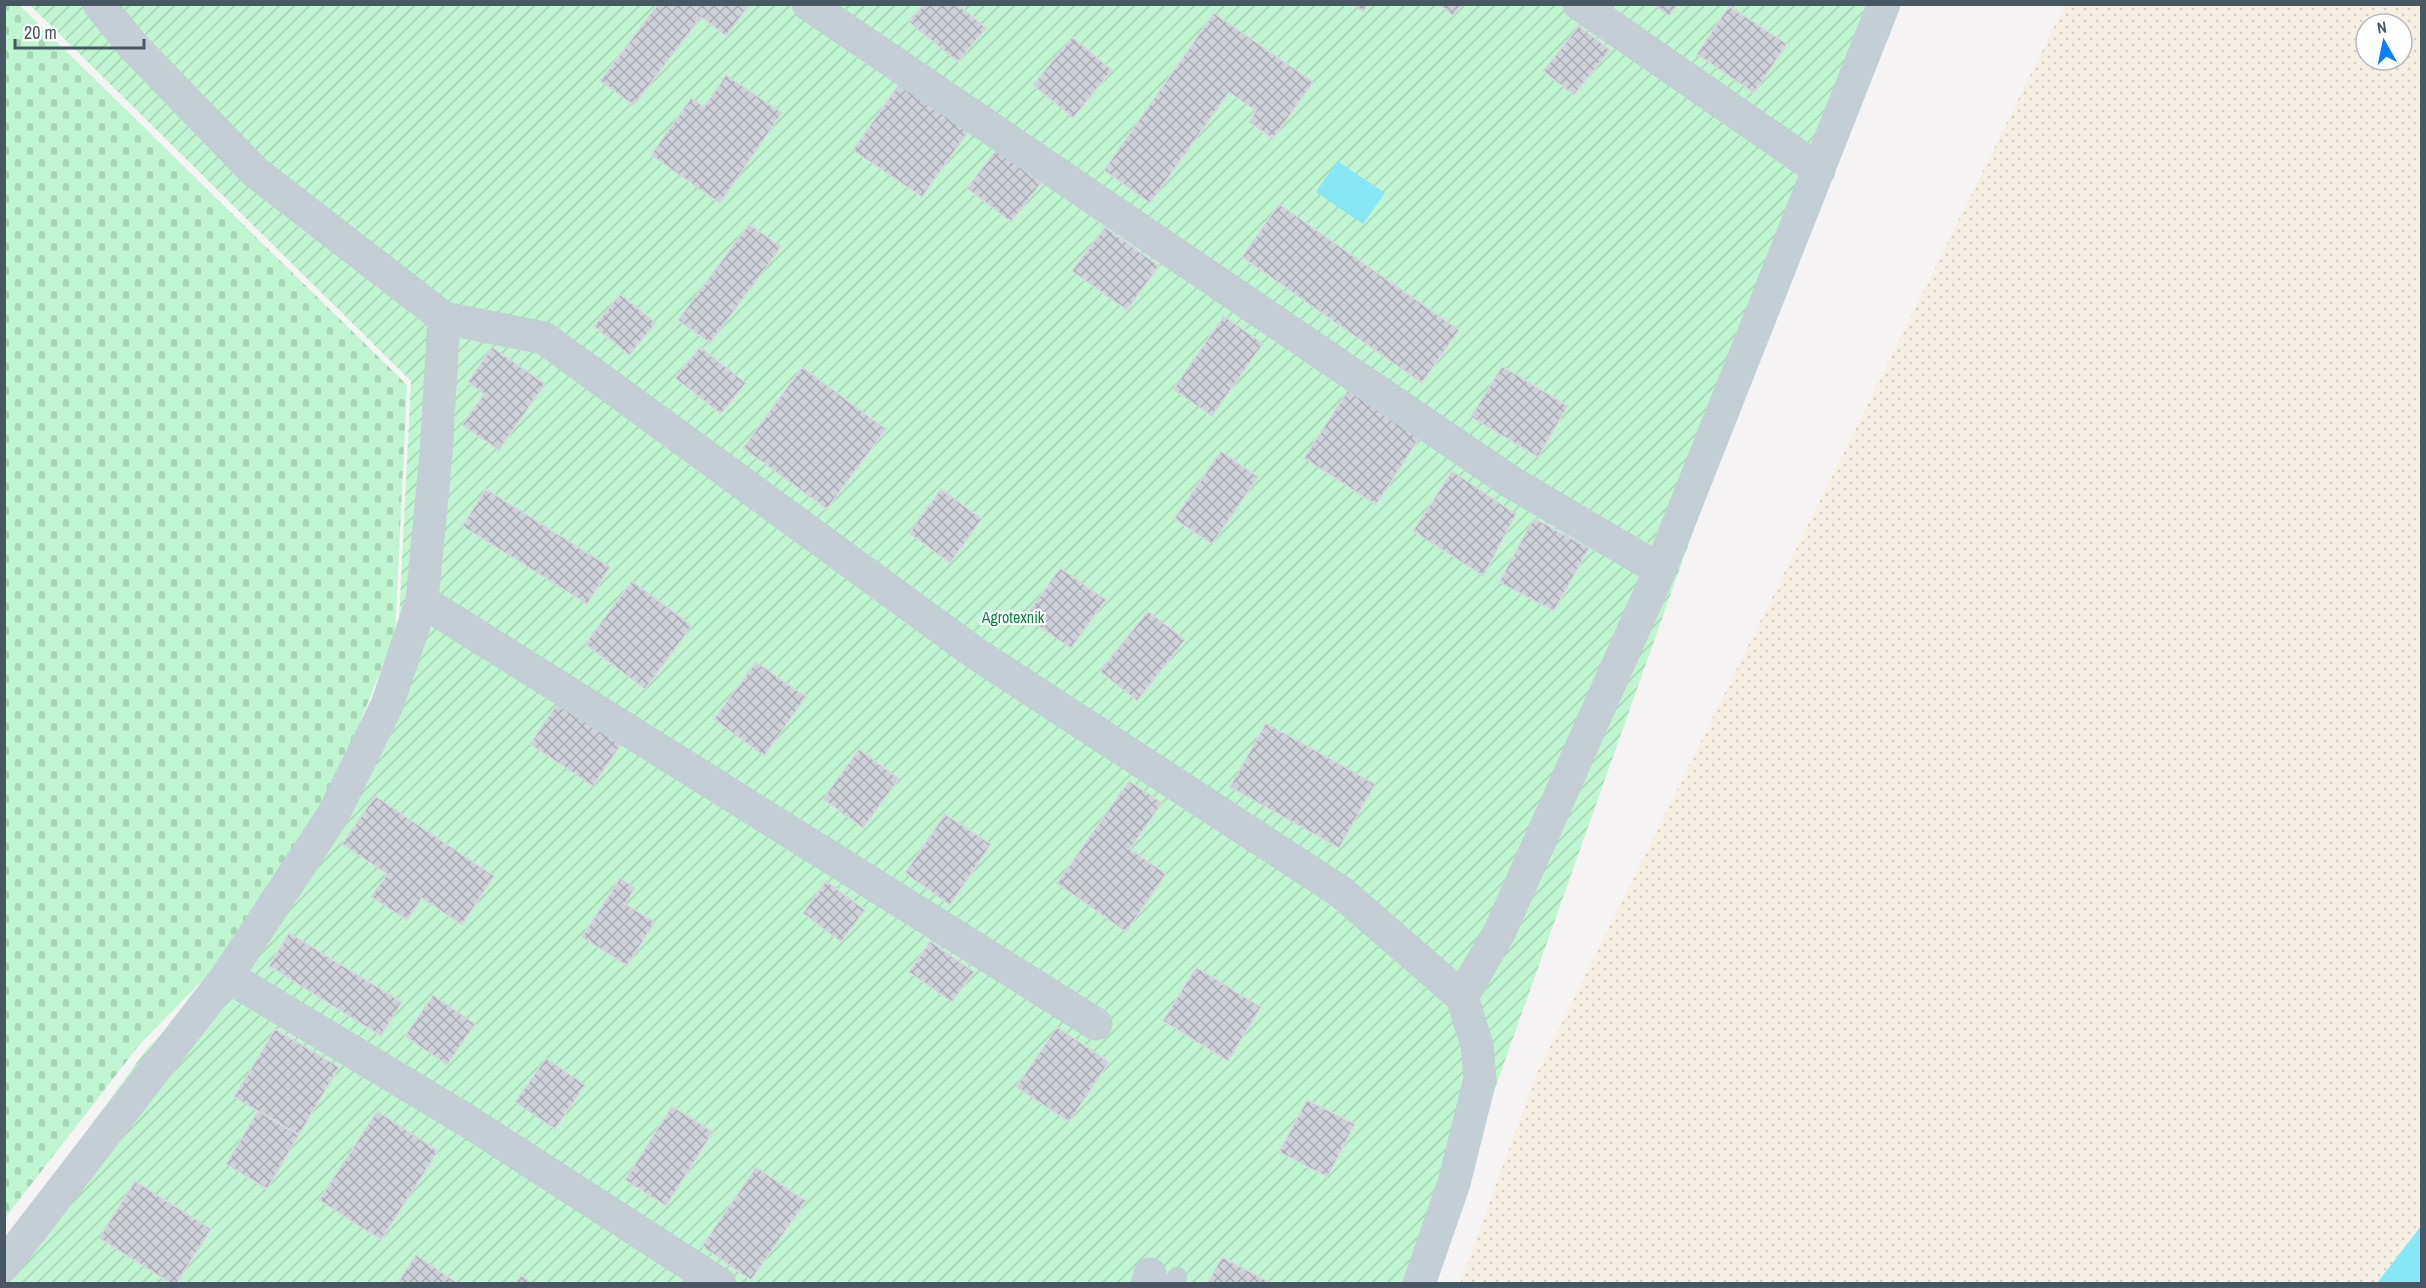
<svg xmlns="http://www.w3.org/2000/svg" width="2426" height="1288" font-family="'Archivo Narrow',sans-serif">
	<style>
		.sand { fill: url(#sand-dots); fill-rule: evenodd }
		.cemetery { fill: url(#cemetery-stones) }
		.garden { fill: url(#garden-furrows) }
		.water { fill: #87e7f7 }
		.building { fill: url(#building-cross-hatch); stroke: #d6d9df; stroke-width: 1.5 }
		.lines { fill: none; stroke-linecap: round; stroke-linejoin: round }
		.lane { stroke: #c3ced5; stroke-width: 20 }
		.street { stroke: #c3ced5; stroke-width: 33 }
		.labels { text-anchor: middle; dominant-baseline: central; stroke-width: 4.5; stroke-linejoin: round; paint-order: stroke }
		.park-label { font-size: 16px; fill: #0d8341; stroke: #fff }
	</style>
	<defs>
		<pattern id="sand-dots" width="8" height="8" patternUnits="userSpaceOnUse" patternTransform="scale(1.5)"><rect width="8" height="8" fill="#f6efe3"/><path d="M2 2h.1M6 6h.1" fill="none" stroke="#d4cfc5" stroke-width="1.8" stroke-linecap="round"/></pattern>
		<pattern id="cemetery-stones" width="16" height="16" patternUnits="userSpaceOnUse" patternTransform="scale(1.5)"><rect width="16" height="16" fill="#bff5d0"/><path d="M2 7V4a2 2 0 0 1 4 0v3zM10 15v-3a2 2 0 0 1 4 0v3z" fill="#a6d4b5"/></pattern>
		<pattern id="garden-furrows" width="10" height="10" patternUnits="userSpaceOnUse" patternTransform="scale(1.5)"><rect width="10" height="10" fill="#bff5d0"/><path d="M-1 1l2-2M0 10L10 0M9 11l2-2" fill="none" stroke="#a6d4b5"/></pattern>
		<pattern id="building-cross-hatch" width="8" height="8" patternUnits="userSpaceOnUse" patternTransform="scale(1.5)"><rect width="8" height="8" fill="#ced2d8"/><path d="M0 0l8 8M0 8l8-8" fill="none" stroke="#a9adb3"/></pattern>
	</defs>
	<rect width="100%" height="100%" fill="#f5f3f3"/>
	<path class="sand" d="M2065 5H2421V1283L1460 1284 1536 1075ZM2366 24H2402V60H2366Z"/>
	<path class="cemetery" d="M18 4 407 385 395 635 336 782 230 952 140 1044 5 1218 4 5Z"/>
	<path class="garden" d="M30 5H1880L1426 1283 5 1284V1243L146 1050 233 960 347 780 398 641 411 381Z"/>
	<path class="water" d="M1337 161 1385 193 1363 224 1316 192Z
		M2421 1226V1283H2377Z"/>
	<path class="building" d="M658 4H750L726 36 701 17 634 105 600 81Z
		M924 4H957L986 28 958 62 909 22Z
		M1353 4H1369L1363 12Z
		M1439 4H1462L1453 16Z
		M1653 4H1678L1669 16Z
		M1729 6 1787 44 1754 93 1697 54Z
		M1214 13 1313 82 1273 139 1249 122 1256 111 1229 92 1150 203 1104 170Z
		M1579 26 1610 50 1574 95 1543 71Z
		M1072 37 1112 70 1073 118 1033 85Z
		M726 75 782 113 720 203 651 155 691 98 704 107Z
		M904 77 973 125 922 197 853 150Z
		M997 149 1041 183 1011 222 967 188Z
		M1279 204 1459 330 1422 383 1242 257Z
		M749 224 781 247 710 343 678 320Z
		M1105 227 1159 266 1127 310 1072 271Z
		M620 294 656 323 629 355 594 326Z
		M1224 316 1263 344 1212 416 1173 389Z
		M492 347 545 384 499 450 462 425 484 394 468 382Z
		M700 347 746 383 721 414 675 378Z
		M1502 366 1568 406 1538 457 1471 417Z
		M802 367 886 429 827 509 743 448Z
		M1348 390 1420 437 1376 505 1304 458Z
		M1221 451 1258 477 1212 544 1174 519Z
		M1452 471 1516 514 1483 576 1413 531Z
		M486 489 610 567 587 604 462 526Z
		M941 489 982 519 950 563 909 533Z
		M1534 518 1589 548 1554 611 1499 582Z
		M1060 568 1106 600 1071 648 1025 617Z
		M632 581 692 626 645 689 585 644Z
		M1148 611 1185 640 1137 701 1100 671Z
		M756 662 806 697 764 756 714 719Z
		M561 698 624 740 593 786 530 744Z
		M1266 723 1375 784 1339 848 1230 787Z
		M859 749 899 779 863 828 823 799Z
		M1129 781 1162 803 1130 849 1166 874 1126 932 1057 883Z
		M375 796 494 876 462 925 422 898 407 920 371 897 387 874 342 844Z
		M945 814 991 844 950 905 905 873Z
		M620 878 635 888 625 904 655 922 627 966 582 937Z
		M826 881 865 910 841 942 803 913Z
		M289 933 402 1002 381 1036 269 966Z
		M930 941 974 972 952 1002 909 972Z
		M1196 967 1261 1007 1228 1061 1163 1021Z
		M433 995 475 1024 447 1065 405 1036Z
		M1057 1027 1109 1062 1069 1122 1016 1087Z
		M275 1029 339 1067 299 1135 234 1097Z
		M546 1058 585 1085 555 1129 515 1102Z
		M1307 1100 1355 1124 1327 1177 1279 1152Z
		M672 1106 713 1132 666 1206 625 1180Z
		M258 1111 299 1135 267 1189 226 1164Z
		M377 1111 438 1151 381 1240 319 1200Z
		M756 1167 806 1201 751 1280 702 1246Z
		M135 1181 211 1229 176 1284H172L99 1238Z
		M416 1255 459 1284H397Z
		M1222 1257 1273 1284H1207Z
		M521 1275 533 1284H515Z"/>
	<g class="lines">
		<path class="lane" d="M1173 1284 1177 1277"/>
		<path class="street" d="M99 4 133 46 255 172 444 318 544 338 975 653 1341 892 1462 997 1477 1045 1480 1079 1454 1183 1419 1284
			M808 4 1511 482 1660 570
			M1579 4 1819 170
			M422 601 1096 1024
			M227 976 466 1120 720 1284
			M1462 997 1500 931 1660 570 1884 4
			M4 1265 227 976 333 815 387 705 422 601 436 454 444 318
			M1147 1284 1150 1274"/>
	</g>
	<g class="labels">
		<g class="park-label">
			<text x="1013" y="617">Agrotexnik</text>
		</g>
	</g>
	<rect width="2426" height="1288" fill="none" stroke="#485863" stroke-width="12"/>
	<g transform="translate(2384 42) rotate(351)"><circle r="28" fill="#ffffff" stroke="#b6bcc1" stroke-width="1.5"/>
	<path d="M0-4.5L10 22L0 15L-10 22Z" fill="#0781fb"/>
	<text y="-9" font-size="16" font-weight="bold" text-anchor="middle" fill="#485863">N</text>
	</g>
	<path d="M15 39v9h129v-9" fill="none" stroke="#485863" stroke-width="3"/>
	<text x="24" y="39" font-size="18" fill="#485863" stroke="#ffffff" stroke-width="4.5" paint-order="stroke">20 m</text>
</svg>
